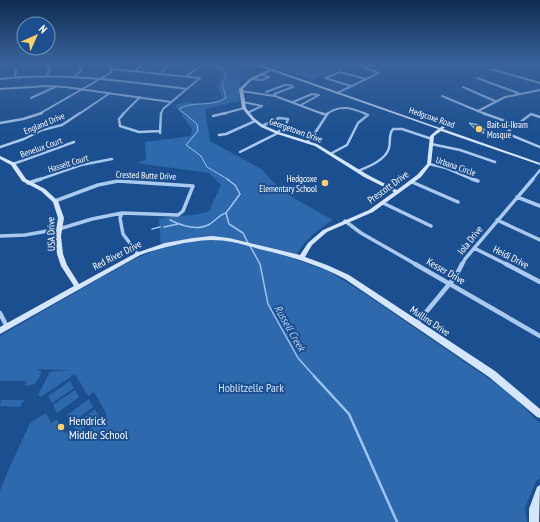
<svg xmlns="http://www.w3.org/2000/svg" width="540" height="522" font-family="'PT Sans Narrow',sans-serif">
	<style>
		.green { fill: #2e69ad }
		.lines { fill: none; stroke-linecap: round; stroke-linejoin: round }
		.stream-far2 { stroke: #9cc4f0; stroke-width: 1 }
		.stream-far1 { stroke: #9cc4f0; stroke-width: 1.5 }
		.stream { stroke: #9cc4f0; stroke-width: 2.5 }
		.building { fill: #4478b7; stroke: #cfe3fa }
		.street-far3 { stroke: #a9c9ee; stroke-width: 2 }
		.street-far2 { stroke: #a9c9ee; stroke-width: 2.5 }
		.street-far1 { stroke: #a9c9ee; stroke-width: 3.5 }
		.street { stroke: #a9c9ee; stroke-width: 4.5 }
		.secondary { fill: #d6e6fa; fill-rule: evenodd }
		.poi-dot { fill: #ffd166; stroke: #1b4f8f; stroke-width: 1.5 }
		.labels { text-anchor: middle; dominant-baseline: central; stroke-width: 4; stroke-linejoin: round; paint-order: stroke }
		.far-street-label { font-size: 9px; fill: #fff; stroke: #1b4f8f }
		.far-poi-label { font-size: 9px; fill: #fff; stroke: #1b4f8f; text-anchor: start }
		.street-label { font-size: 10px; fill: #fff; stroke: #1b4f8f }
		.water-label { font-size: 11px; font-style: italic; fill: #b5d3f5; stroke: #1b4f8f }
		.near-park-label { font-size: 12px; fill: #cfe3fa; stroke: #1b4f8f }
		.near-poi-label { font-size: 12px; fill: #fff; stroke: #1b4f8f; text-anchor: start }
	</style>
	<rect width="100%" height="100%" fill="#1b4f8f"/>
	<path class="green" d="M196 63H219L239 70 241 74 239 101 205 109 210 141 263 170C276 191 312 208 333 220 316 231 303 241 294 259L329 271 365 294 485 376 512 396 540 423V478L536 481 525 508 527 522H0V491L8 471 30 423 46 413 51 423 57 419 64 433 67 432 72 442 107 415 94 392 88 396 75 374 41 397 38 395 50 372 70 370 36 369 41 371V373C37 382 35 386 25 386L26 381H0V336L132 260 161 248 159 219C176 214 192 218 209 211L221 185 209 173 136 163 146 160 145 142 191 136 192 129 175 105 185 102 202 104 223 99 217 86 221 77 220 72Z
		M277 63 289 64 283 65 295 73 301 72 299 70H310L308 68 316 69V72L311 74 325 72V69L333 66 330 63 352 64 313 80 269 65Z
		M70 381 74 388 52 403 48 396Z
		M75 390 79 397 57 413 53 405Z
		M89 399 93 407 71 423 67 415Z
		M1 400H26L22 402 20 407 0 406Z
		M95 409 99 417 77 434 73 426Z"/>
	<g class="lines">
		<path class="stream-far2" d="M199 63 209 64 225 71 226 78 222 83 226 98C210 108 194 100 179 109L197 124 198 131 186 145 201 156 207 167 229 180"/>
		<path class="stream-far1" d="M227 179 235 185 240 194 226 213 229 224 243 233 248 243
			M170 220C182 226 198 231 210 224 216 220 219 215 226 213
			M164 227 178 224
			M152 229 160 227
			M250 246 260 264 268 304 298 358 315 377"/>
		<path class="stream" d="M314 376 349 414 397 522"/>
	</g>
	<path class="building" d="M469 123 480 125 485 130H482L484 133 478 132Z"/>
	<g class="lines">
		<path class="street-far3" d="M14 63 16 71 15 77
			M46 63 50 70 47 75
			M352 63 379 73
			M261 66 272 63
			M365 68 377 63
			M112 69 200 78
			M491 69 540 83
			M136 70 140 66V63
			M161 73 169 63
			M76 75 81 71 79 63
			M187 76 196 69
			M477 78 518 93
			M0 79C63 72 124 81 187 89
			M251 79 262 80 269 77 261 74
			M351 86 325 78 340 72 366 79
			M463 87 495 101
			M0 89 47 86 65 87 171 102
			M241 91 275 96 323 114
			M266 92 285 85H291L293 87 274 94
			M337 93 379 73
			M442 96 485 114
			M31 98 55 87
			M243 102 262 106 247 113
			M293 102 312 94 319 95 301 105
			M478 111 505 97 540 90
			M39 114 112 72 109 63
			M79 114 110 93
			M123 114 140 97
			M161 114 163 109 200 78
			M222 114 244 108
			M327 114C340 104 352 108 366 114"/>
		<path class="street-far2" d="M124 113 119 119 120 126 139 132 160 131
			M321 113 327 115
			M483 113 516 125
			M213 116 226 113
			M540 117 531 114 506 133 540 147
			M0 123 23 119 42 113
			M262 126 279 118 288 119 285 127 276 133
			M160 133 161 113
			M219 135 226 134 255 121
			M307 142 313 136 328 113
			M431 144 460 150 495 162
			M0 147 24 139 42 130 62 125 80 113
			M240 152 278 133
			M332 153 347 145 358 123 368 115 364 113
			M13 164 74 142
			M429 164 446 168 474 180
			M358 171C368 167 386 160 389 148 391 141 388 135 393 129H402L432 139
			M38 180 81 165 112 159
			M532 180 540 170"/>
		<path class="street-far1" d="M472 179 478 181
			M412 182 458 202
			M28 183 41 179
			M517 197 540 206
			M383 203 431 226
			M122 213 120 218 123 234 138 254
			M497 220 540 240
			M345 221 361 233 417 265
			M0 236 25 235 59 229 92 219 122 213 178 215 183 211 193 186 118 181 98 185 55 201
			M474 248 508 265
			M462 265 465 259 533 179"/>
		<path class="street" d="M415 264 540 336
			M506 264 540 282
			M0 313 7 327
			M417 323 456 276 462 264"/>
		<path class="secondary" d="M250 63H253L273 69 440 128 442 126H444L445 127 443 129 540 163V165L441 131 434 136 431 164 421 177 373 212 327 232 312 245 305 257 327 265 349 275 495 371 540 409V418L537 417 489 377 345 279C317 264 289 256 259 249 243 244 227 240 211 240 187 241 163 247 140 255L0 334V327L74 286 61 266 57 254 55 236 58 218 53 202 41 191 22 181 11 165 0 159V156L15 163 26 179 45 189 58 201 64 218 61 236 63 254 67 265 79 284 136 253 165 243 193 238 212 236 229 238 300 255 308 243 323 230 369 210 394 192 364 177 315 146 277 134 261 127 252 120 242 108 239 89 250 78 269 70ZM272 71 438 129 430 136 427 164 417 175 397 190 368 175 317 144 279 132 263 125 254 118 246 108 243 89 252 80Z
			M540 485 539 522H529V509L537 487Z"/>
	</g>
	<linearGradient id="sky" x2="0" y2="1"><stop stop-color="#0f2b4f"/><stop offset="0.46" stop-color="#39639b"/><stop offset="1" stop-color="#39639b" stop-opacity="0"/></linearGradient>
	<rect width="540" height="136" fill="url(#sky)"/>
	<g class="poi-dot">
		<circle cx="479" cy="129" r="4"/>
		<circle cx="325" cy="183" r="4"/>
		<circle cx="61" cy="427" r="4"/>
	</g>
	<g class="labels">
		<g class="far-street-label">
			<text transform="translate(432 117) rotate(19)">Hedgcoxe Road</text>
			<text transform="translate(44 123) rotate(-22)">England Drive</text>
			<text transform="translate(296 130) rotate(20)">Georgetown Drive</text>
			<text transform="translate(41 147) rotate(-20)">Benelux Court</text>
			<text transform="translate(68 163) rotate(-17)">Hasselt Court</text>
			<text transform="translate(456 166) rotate(19)">Urbana Circle</text>
			<text transform="translate(146 175) rotate(2)">Crested Butte Drive</text>
		</g>
		<g class="far-poi-label">
			<text x="487" y="124">Bait-ul-Ikram<tspan x="487" dy="10">Mosque</tspan></text>
			<text x="317" y="178" text-anchor="end">Hedgcoxe<tspan x="317" dy="10">Elementary School</tspan></text>
		</g>
		<g class="street-label">
			<text transform="translate(388 187) rotate(-36)">Prescott Drive</text>
			<text transform="translate(51 234) rotate(-91)">USA Drive</text>
			<text transform="translate(470 240) rotate(-51)">Iola Drive</text>
			<text transform="translate(117 255) rotate(-27)">Red River Drive</text>
			<text transform="translate(511 257) rotate(27)">Heidi Drive</text>
			<text transform="translate(446 271) rotate(30)">Kesser Drive</text>
			<text transform="translate(430 321) rotate(34)">Mullins Drive</text>
		</g>
		<g class="water-label">
			<text transform="translate(290 328) rotate(60)">Russell Creek</text>
		</g>
		<g class="near-park-label">
			<text x="251" y="387">Hoblitzelle Park</text>
		</g>
		<g class="near-poi-label">
			<text x="69" y="420">Hendrick<tspan x="69" dy="14">Middle School</tspan></text>
		</g>
	</g>
	<g transform="translate(36 36) rotate(45)"><circle r="19" fill="#1b4f8f" stroke="#7695bc"/>
	<path d="M0-3L7 15L0 10L-7 15Z" fill="#ffd166"/>
	<text y="-6" font-size="11" font-weight="bold" text-anchor="middle" fill="#ffffff">N</text>
	</g>
</svg>
